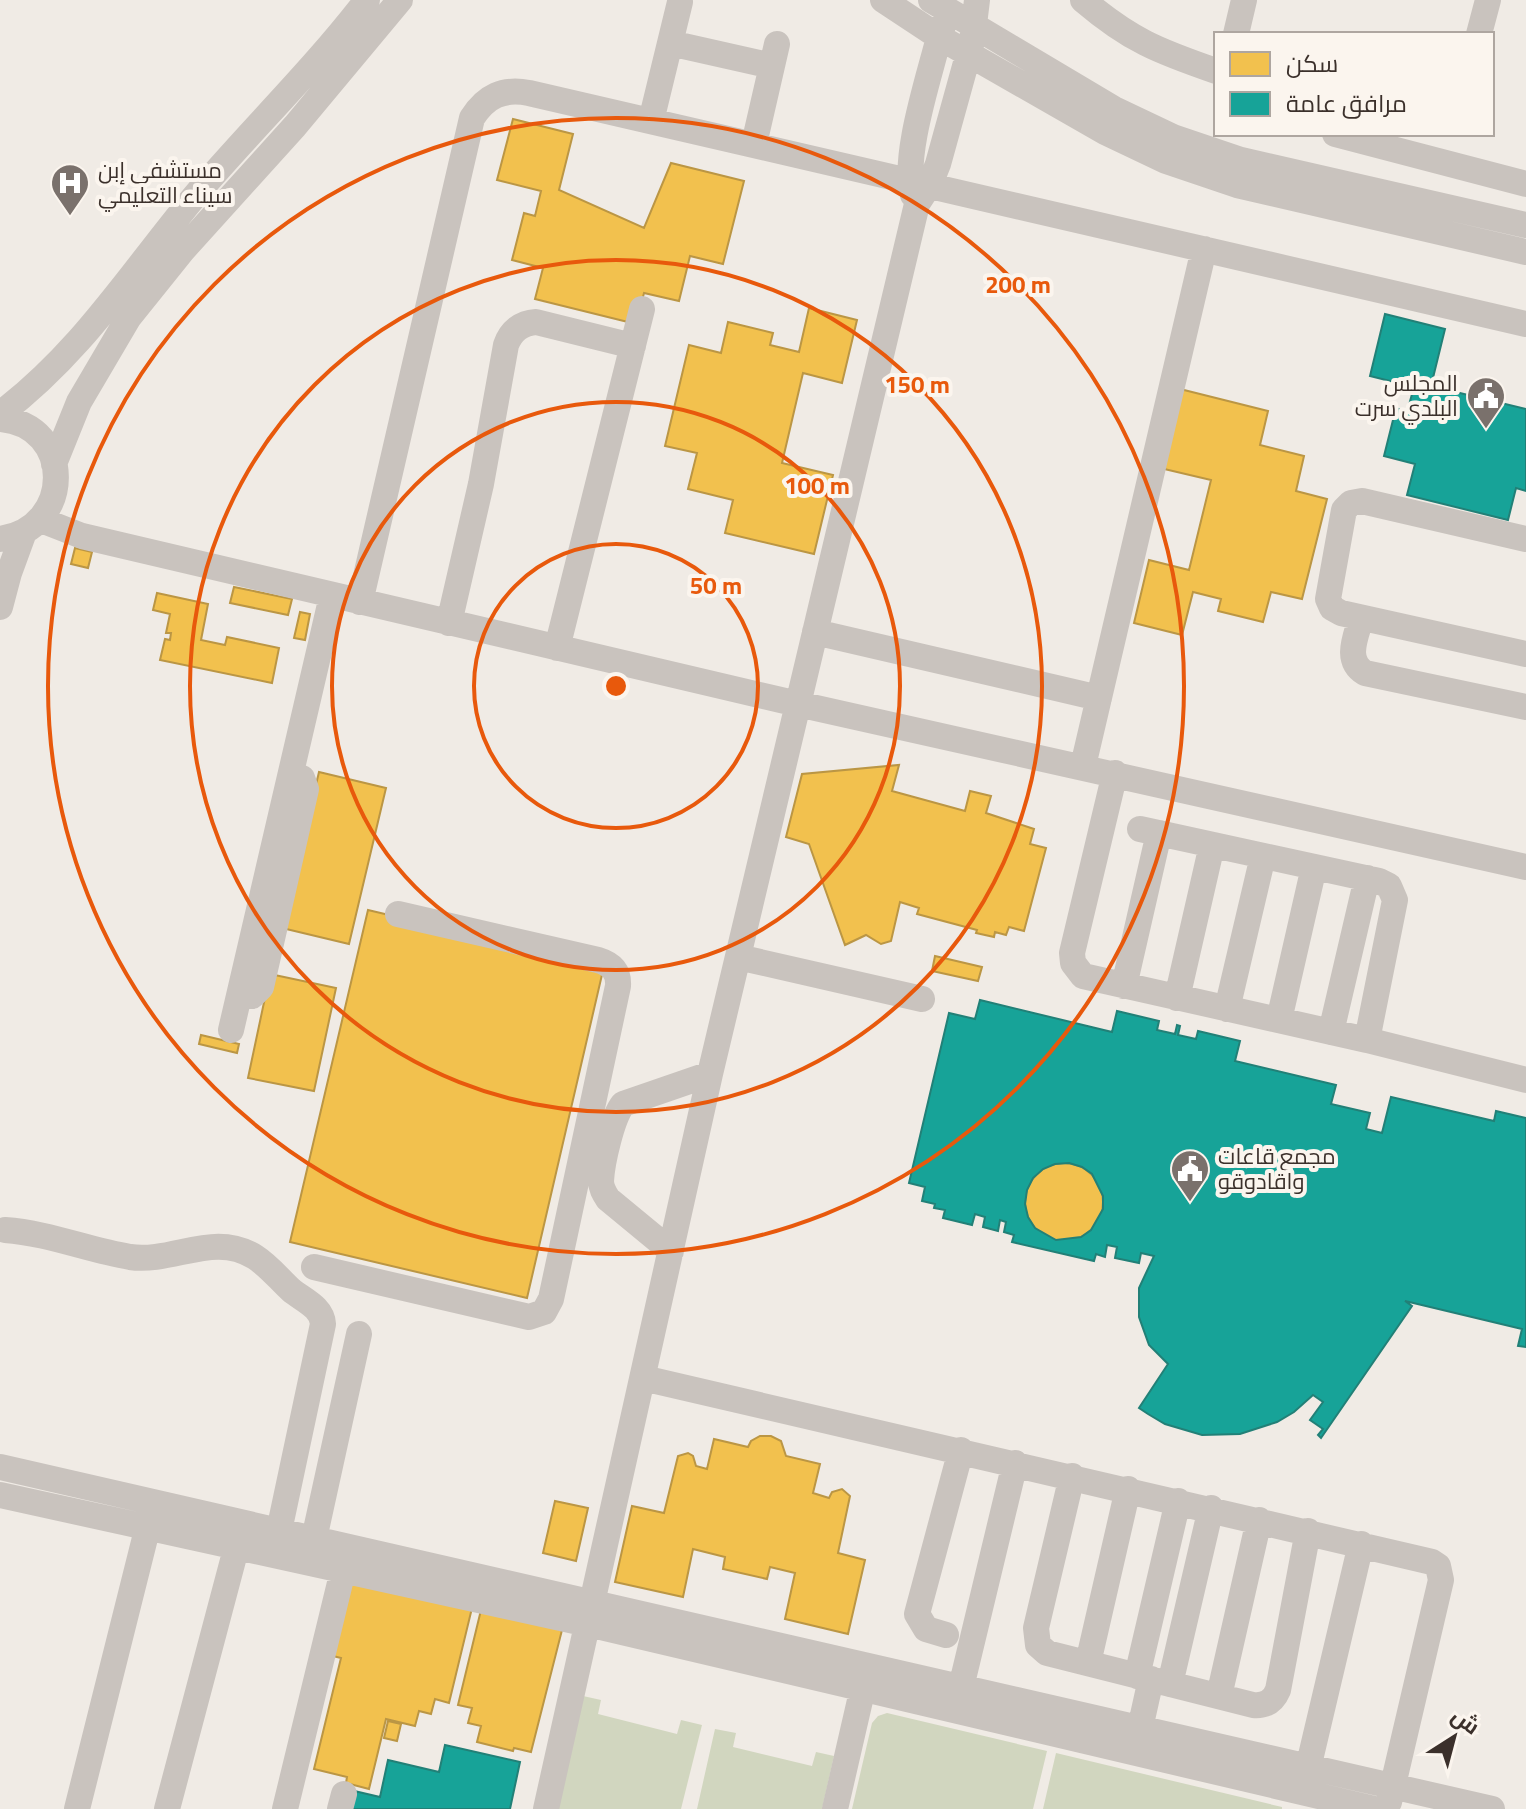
<svg xmlns="http://www.w3.org/2000/svg" width="1526" height="1809" font-family="'Titillium Web',Cairo,sans-serif">
	<style>
		.green { fill: #d1d6bf }
		.homes { fill: #f2c14e; stroke: #bb9644; stroke-width: 2 }
		.public { fill: #17a398; stroke: #228077; stroke-width: 2; fill-rule: evenodd }
		.lines { fill: none; stroke-linecap: round; stroke-linejoin: round }
		.minor { stroke: #c9c3be; stroke-width: 26 }
		.ring { fill: none; stroke: #e8590c; stroke-width: 4 }
		.labels { text-anchor: middle; dominant-baseline: central; stroke-width: 8; stroke-linejoin: round; paint-order: stroke }
		.poi-label { font-size: 22px; fill: #3b302b; stroke: #fbf5ee; text-anchor: start }
		.centre { fill: #e8590c; stroke: #fbf5ee; stroke-width: 4 }
		.ring-label { font-size: 24px; text-anchor: middle; font-weight: bold; fill: #e8590c; stroke: #fbf5ee; stroke-width: 8; stroke-linejoin: round; paint-order: stroke }
	</style>
	<rect width="100%" height="100%" fill="#f0ebe5"/>
	<path class="green" d="M583 1696 601 1700 598 1714 677 1734 681 1720 702 1725 681 1809H555Z
		M887 1713 1047 1751 1033 1809H852L872 1723 878 1716Z
		M715 1729 736 1733 733 1747 812 1766 816 1752 834 1756 822 1809H697Z
		M1056 1753 1282 1807V1809H1043Z"/>
	<path class="homes" d="M513 119 573 134 559 190 644 228 671 163 744 181 723 264 690 256 679 301 644 293 636 324 535 299 543 268 512 260 524 213 535 216 541 191 497 180Z
		M809 308 857 320 842 383 803 373 782 463 833 475 814 554 725 533 733 500 688 489 697 453 665 446 689 345 721 353 728 322 773 333 770 345 799 352Z
		M1180 389 1268 411 1260 445 1304 456 1296 491 1327 499 1302 599 1271 592 1263 622 1218 611 1221 599 1193 592 1182 635 1134 623 1149 560 1189 570 1211 480 1160 468Z
		M75 548 92 552 88 568 71 564Z
		M234 587 292 599 288 615 230 603Z
		M157 593 208 604 201 640 225 645 227 637 279 648 272 683 160 660 165 639 170 640 171 633H166L170 614 153 610Z
		M300 612 310 614 305 640 294 638Z
		M899 765 892 791 965 811 970 791 991 796 986 813 1034 829 1030 844 1046 848 1024 931 1009 927 1006 935 995 932 994 937 976 933 977 930 917 914 919 908 900 902 891 941 881 944 866 935 845 945 809 844 786 837 802 774Z
		M319 772 386 788 349 944 282 928Z
		M368 910 604 966 527 1298 290 1242Z
		M935 956 982 967 978 981 932 971Z
		M270 974 336 988 314 1091 248 1078Z
		M201 1035 239 1044 237 1053 199 1044Z
		M1025 1202a39 39 0 1 1 78 0a39 39 0 1 1-78 0Z
		M760 1436H771L781 1441 786 1456 820 1464 813 1493 829 1498 832 1492 842 1489 850 1496 838 1553 865 1560 848 1634 785 1619 795 1573 770 1567 767 1579 723 1569 725 1557 693 1549 683 1597 615 1582 632 1506 664 1513 678 1456 688 1453 693 1456 696 1466 707 1469 714 1439 748 1447 751 1441Z
		M555 1501 588 1508 576 1561 543 1553Z
		M354 1578 472 1608 449 1703 435 1699 431 1714 419 1711 415 1726 386 1719 369 1789 346 1783 347 1777 314 1769 341 1658 325 1654Z
		M481 1610 562 1630 531 1752 514 1748 513 1751 477 1742 481 1726 468 1723 472 1708 458 1705Z
		M388 1721 401 1724 397 1741 384 1738Z"/>
	<path class="public" d="M1385 314 1445 329 1431 386 1526 409V491L1516 488 1508 520 1407 495 1415 464 1384 456 1396 408 1407 412 1414 387 1370 376Z
		M980 1000 1112 1032 1117 1011 1159 1021 1157 1030 1175 1034 1177 1025 1180 1026 1178 1035 1196 1039 1198 1031 1240 1041 1235 1061 1336 1085 1331 1104 1370 1113 1366 1129 1382 1133 1391 1097 1494 1121 1496 1111 1526 1118V1347L1518 1346 1522 1329 1405 1301 1412 1306 1321 1438 1318 1435 1323 1429 1310 1420 1323 1402 1313 1395 1294 1412 1277 1422 1240 1434 1202 1435 1165 1424 1148 1414 1139 1408 1168 1364 1149 1345 1139 1317V1288L1154 1256 1141 1253 1139 1263 1115 1258 1117 1247 1107 1245 1105 1257 1096 1254 1094 1261 1012 1242 1014 1235 1004 1232 1006 1222 1000 1220 998 1231 983 1227 985 1217 975 1214 972 1225 943 1218 945 1210 934 1208 935 1204 922 1201 925 1187 909 1183 949 1013 975 1019ZM1069 1163 1082 1167 1092 1174 1103 1196V1209L1091 1230 1081 1237 1056 1240 1035 1228 1028 1217 1025 1204 1027 1190 1033 1178 1043 1169 1055 1164Z
		M445 1745 520 1762 510 1809H345L350 1790 380 1797 388 1760 439 1772Z"/>
	<g class="lines">
		<path class="minor" d="M883 0 939 37 1105 132 1166 161 1237 185 1526 252
			M931 0 1114 109 1173 137 1241 160 1526 225
			M1083 0C1130 40 1158 51 1216 71
			M1236 34 1244 0
			M1479 34 1488 0
			M670 43 772 66
			M651 121 680 2
			M1335 134 1526 184
			M754 144 777 44
			M913 195C902 157 929 78 939 37L944 23
			M0 414C81 353 130 274 194 197 251 130 314 69 367 0
			M0 419C74 425 75 528 0 539
			M54 464 79 402 129 317 182 251 295 126 400 0
			M41 520 82 536 798 704 1526 867
			M1526 539 1362 501 1351 503 1344 510 1328 599 1332 608 1341 613 1526 654
			M360 602 472 118C486 96 503 88 529 93L1526 324
			M0 607 9 573 24 532
			M1361 618C1356 637 1344 660 1365 673L1526 707
			M449 623 481 484 506 345C511 331 521 323 536 322L633 346
			M815 632 1099 698
			M557 648 642 309
			M1083 766 1204 249
			M1115 773 1072 953 1073 963 1083 976 1367 1040 1526 1080
			M1140 829 1379 881 1389 886 1395 900 1367 1040
			M738 957 922 999
			M1124 986 1159 833
			M239 996H252L261 987 306 789 302 778 291 775
			M1177 998 1212 845
			M1227 1009 1263 856
			M1279 1020 1314 867
			M231 1030 332 596
			M1331 1032 1367 878
			M5 1230C48 1233 88 1250 130 1257 174 1263 214 1231 255 1257 269 1266 279 1279 291 1290 303 1300 322 1307 323 1324L279 1531
			M671 1251 608 1199C604 1193 601 1188 601 1181 602 1162 612 1118 623 1104L710 1074
			M314 1267 529 1317 544 1312 551 1299 618 986C619 971 611 964 598 960L398 914
			M643 1378 1432 1562 1438 1566 1441 1580 1389 1802
			M0 1467 1492 1809
			M1072 1476 1036 1628 1038 1645 1047 1653 1253 1705C1265 1706 1273 1702 1278 1690L1308 1531
			M0 1495 588 1624 1374 1809
			M314 1539 359 1334
			M946 1635 926 1629 917 1614 961 1450
			M1088 1663 1128 1489
			M1137 1676 1178 1501
			M1170 1684 1211 1508
			M1219 1696 1259 1520
			M957 1704 1015 1463
			M1137 1742 1151 1679
			M1305 1781 1361 1544
			M77 1809 151 1514
			M167 1809 241 1530
			M285 1809 347 1554
			M340 1809 344 1794
			M546 1809 710 1074 917 204 930 184 938 164 972 41 977 0
			M835 1809 867 1670"/>
	</g>
	<g class="ring">
		<circle cx="616" cy="686" r="142"/>
		<circle cx="616" cy="686" r="284"/>
		<circle cx="616" cy="686" r="426"/>
		<circle cx="616" cy="686" r="568"/>
	</g>
	<defs>
		<symbol id="hospital-pin" viewBox="-11 -11 22 30"><path d="M0 17L-7.5 6A9.5 9.5 0 1 1 7.5 6Z" fill="#7a716c" stroke="#fbf5ee"/><path d="M-5-5h3v3.5h4V-5h3V5h-3V1.5h-4V5h-3Z" fill="#fff"/></symbol>
		<symbol id="civic-pin" viewBox="-11 -11 22 30"><path d="M0 17L-7.5 6A9.5 9.5 0 1 1 7.5 6Z" fill="#7a716c" stroke="#fbf5ee"/><path d="M-.6-6.5H3V-4.5H.6V-3L4-1V1h2V6H-6V1h2V-1L-.6-3ZM-1.2 2.5V6h2.4V2.5Z" fill="#fff"/></symbol>
	</defs>
	<g fill-rule="evenodd">
		<use href="#hospital-pin" x="48" y="161" width="44" height="60"/>
		<use href="#civic-pin" x="1464" y="374" width="44" height="60"/>
		<use href="#civic-pin" x="1168" y="1147" width="44" height="60"/>
	</g>
	<g class="labels">
		<g class="poi-label">
			<text x="98" y="170">مستشفى إبن<tspan x="98" dy="25">سيناء التعليمي</tspan></text>
			<text x="1458" y="383" text-anchor="end">المجلس<tspan x="1458" dy="25">البلدي سرت</tspan></text>
			<text x="1218" y="1156">مجمع قاعات<tspan x="1218" dy="25">واقادوقو</tspan></text>
		</g>
	</g>
	<circle cx="616" cy="686" r="12" class="centre"/>
	<g class="ring-label">
		<text x="1018" y="293">200 m</text>
		<text x="917" y="393">150 m</text>
		<text x="817" y="494">100 m</text>
		<text x="716" y="594">50 m</text>
	</g>
	<rect x="1214" y="32" width="280" height="104" fill="#fbf5ee" stroke="#aea6a0" stroke-width="2"/>
	<rect x="1230" y="52" width="40" height="24" fill="#f2c14e" stroke="#aea6a0" stroke-width="2"/>
	<text x="1286" y="72" font-size="24" fill="#3b302b">سكن</text>
	<rect x="1230" y="92" width="40" height="24" fill="#17a398" stroke="#aea6a0" stroke-width="2"/>
	<text x="1286" y="112" font-size="24" fill="#3b302b">مرافق عامة</text>
	<g transform="translate(1454 1737) rotate(36)" stroke="#fbf5ee" stroke-width="6" paint-order="stroke">
	<path d="M0-6L14 30L0 20L-14 30Z" fill="#3b302b"/>
	<text y="-12" font-size="22" font-weight="bold" text-anchor="middle" fill="#3b302b">ش</text>
	</g>
</svg>
